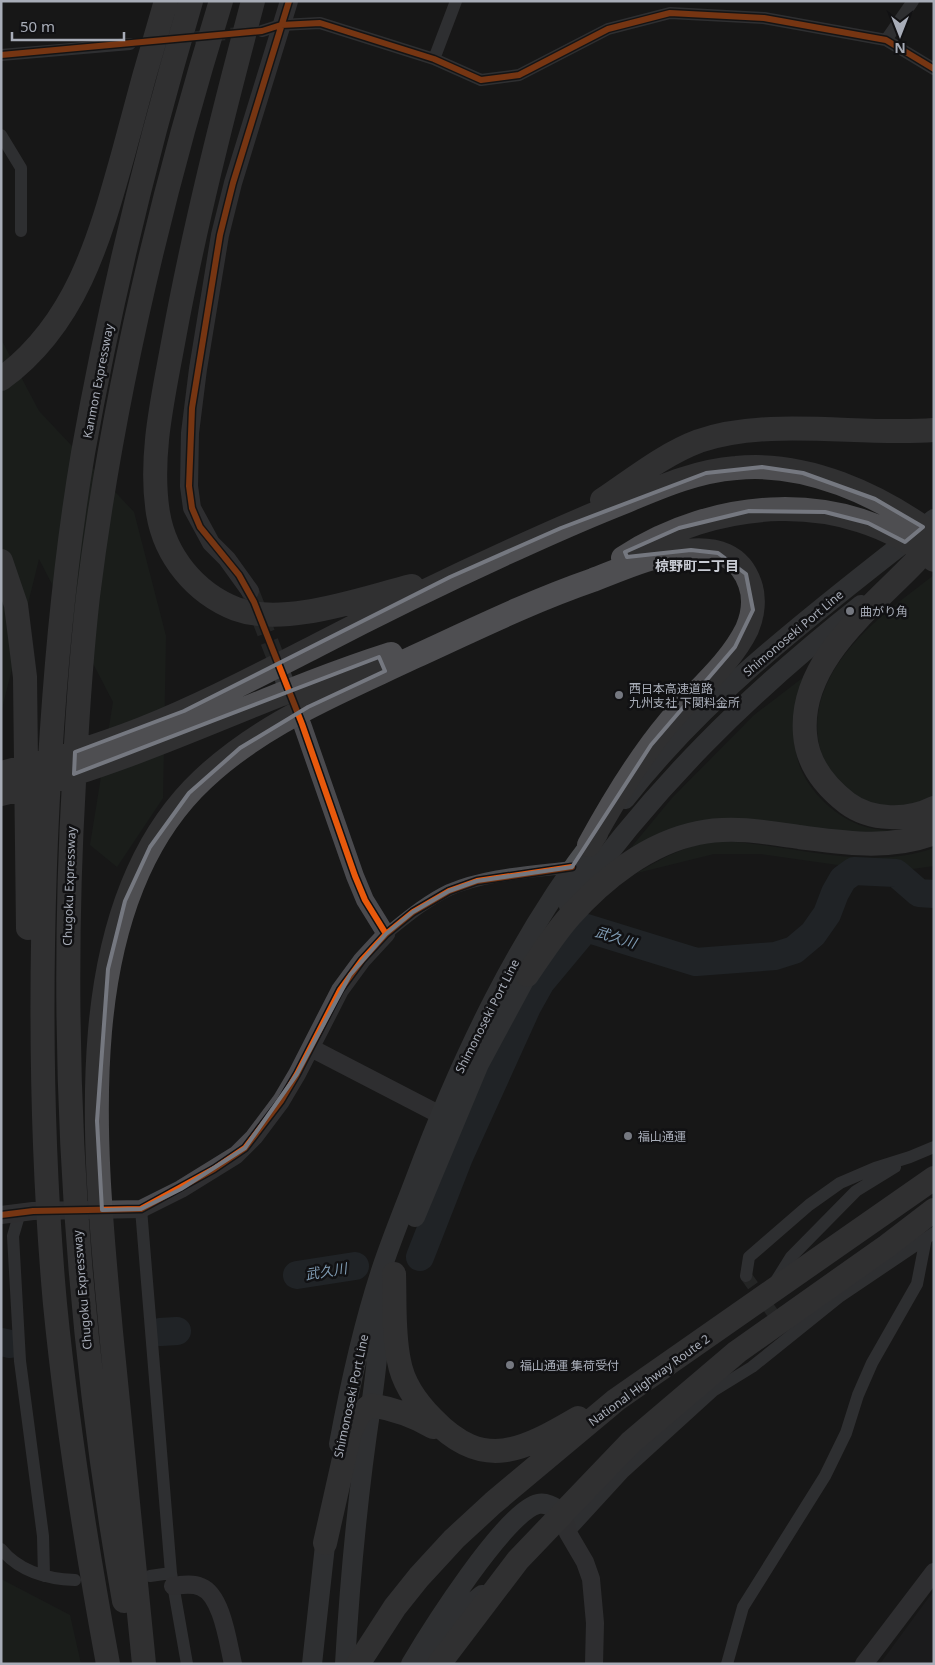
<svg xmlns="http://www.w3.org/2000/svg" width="935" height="1665" font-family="'Noto Sans','Noto Sans JP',sans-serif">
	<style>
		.built { fill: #212123 }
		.green { fill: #1d241e }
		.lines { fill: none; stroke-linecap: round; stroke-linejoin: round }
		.river { stroke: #2a3239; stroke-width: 28 }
		.street-tunnel { stroke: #343537; stroke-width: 12; stroke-dasharray: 12 6; stroke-linecap: butt }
		.secondary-tunnel { stroke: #343537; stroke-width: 18; stroke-dasharray: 18 9; stroke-linecap: butt }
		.street { stroke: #4b4c50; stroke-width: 12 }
		.secondary { stroke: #4a4a4e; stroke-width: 18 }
		.primary { stroke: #4d4f52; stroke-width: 20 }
		.highway { stroke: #4e4e51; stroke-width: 24 }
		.cycleway-casing { stroke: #111113; stroke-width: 9 }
		.cycleway { stroke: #e8590c; stroke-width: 6 }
		.marked { fill: none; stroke: #757880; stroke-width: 4; stroke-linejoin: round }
		.poi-dot { fill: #757880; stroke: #111113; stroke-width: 2 }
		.labels { text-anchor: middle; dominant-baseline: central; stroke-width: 5; stroke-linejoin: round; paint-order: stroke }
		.street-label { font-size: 12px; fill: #a8adb8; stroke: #111113 }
		.poi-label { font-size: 12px; fill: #a8adb8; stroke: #111113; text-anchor: start }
		.neighbourhood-label { font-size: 14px; font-weight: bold; fill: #c9ccd4; stroke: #111113 }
		.water-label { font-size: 14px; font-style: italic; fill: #7f9bb3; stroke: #111113 }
	</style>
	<rect width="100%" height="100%" fill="#171717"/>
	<path class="built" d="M934 1591V1664H880L924 1604Z"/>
	<path class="green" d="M1 339 39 411 134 512 166 636 163 798 117 867 90 845 113 702 39 559 1 713Z
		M934 575V796C858 832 793 761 826 686 846 639 894 606 934 575Z
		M805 676C802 696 795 728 796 748 797 783 836 821 870 828 891 833 914 830 934 821V826L889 837 750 823 624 856 672 798 754 715Z
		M715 841C787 842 864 873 934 848V866L905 870 898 878 853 874 838 865 761 854H714L637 873C662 858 685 846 715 841Z
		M1 1579 70 1615 81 1664H1Z"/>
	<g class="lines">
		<path class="river" d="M420 1257 459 1157 527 1007 541 982 586 928 696 962 775 956 794 950 813 934 827 914 835 893 843 879 854 871 896 873 919 893 934 894
			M297 1275 355 1266
			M160 1332 177 1331
			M1 1342 10 1344"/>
		<path class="street-tunnel" d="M177 39 249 32
			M746 1276 782 1326"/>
		<path class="secondary-tunnel" d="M250 591 293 703"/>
		<path class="street" d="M262 31 281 25 320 23 434 59 481 80 519 75 608 29 670 13 764 18 886 40 934 69
			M886 40 913 1
			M1 55 130 44
			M434 59 456 1
			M1 135 21 168V231
			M386 934C406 918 426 901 449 890 486 874 532 872 572 867
			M141 1209 171 1573 187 1664
			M20 1212 13 1236 20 1361 43 1536 44 1576
			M746 1276 749 1257 809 1205 840 1183 875 1168 910 1157 934 1147
			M776 1281 791 1257 856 1191 895 1167
			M568 1533 624 1472 713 1391 752 1367 839 1297 934 1233
			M1 1549C19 1571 48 1579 75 1580
			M150 1576 171 1573
			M727 1664 743 1607 825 1476 846 1433 858 1395 872 1363 917 1284 926 1238"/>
		<path class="secondary" d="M250 591 227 559 211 543 192 508 189 486 190 433 198 369 220 235 233 183 289 1
			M311 1048 452 1121
			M1 1215 33 1211 141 1209 181 1189 236 1155 254 1137 281 1101 297 1074 340 990 362 960 386 934 365 900 355 876 302 724
			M562 1512 568 1533 585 1562 591 1579 595 1623 594 1664
			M173 1586C182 1585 192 1583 201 1587 222 1595 228 1643 233 1664
			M864 1664 934 1572"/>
		<path class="primary" d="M625 799C711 689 825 605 934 519
			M569 906C654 787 746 696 861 605
			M415 1217 479 1064 534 962
			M339 1444C350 1385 363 1325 382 1268 392 1238 404 1209 415 1180 461 1058 518 937 598 834
			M426 1663 467 1607 482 1595
			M312 1664 327 1527
			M345 1664C350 1577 358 1492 371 1406 377 1369 378 1330 389 1294
			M411 1664C430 1632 506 1511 538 1504 547 1502 555 1508 562 1512"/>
		<path class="highway" d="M253 1C223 114 194 228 173 343 163 398 149 457 158 513 165 556 195 593 236 609 285 627 363 598 412 586
			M1 379C77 324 100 237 124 151 137 101 151 51 166 1
			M602 500C632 480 664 454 699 441 770 417 859 436 934 430
			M623 558C715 498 844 487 934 560
			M1 561 16 605 25 677 28 928
			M915 562C869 610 799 662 805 734 807 763 825 786 847 803 871 821 908 821 934 808
			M1 773C49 761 96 747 142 729 202 705 259 675 316 646 385 610 455 576 526 544 559 529 591 515 624 502 660 487 696 471 736 468 806 461 878 494 934 535
			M1 794C137 763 259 696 391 654
			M527 975C541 955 554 934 570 916 603 879 648 843 698 833 731 826 766 832 799 837 846 843 889 850 934 833
			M394 1274C395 1303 393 1333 399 1361 403 1384 417 1403 433 1419 484 1472 523 1450 578 1418
			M325 1543 350 1432 359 1414 371 1405C394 1409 413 1415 433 1427
			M124 1601C76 1330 58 1056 74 782 77 720 81 658 88 596 113 394 161 195 221 1
			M108 1664C86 1545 67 1425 55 1304 42 1159 40 1011 45 865 50 728 60 589 83 453 110 301 147 150 191 1
			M144 1664C134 1553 121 1443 111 1332 96 1164 66 922 193 789 254 726 336 694 414 657 473 630 532 601 593 580 633 565 728 519 750 584 755 598 753 615 747 629 730 664 695 692 670 721 638 759 613 801 589 845
			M358 1664 395 1607 419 1577 454 1539 493 1503 616 1400 934 1178
			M439 1664 518 1560 630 1443 737 1352 887 1246 934 1210"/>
		<defs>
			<path id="cycleway" d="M289 1 233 183 220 235 192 408 189 486 192 508 200 527 239 575 254 602 302 724 355 876 365 900 386 934
				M1 55 262 31 281 25 320 23 434 59 481 80 519 75 608 29 670 13 764 18 886 40 934 69
				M1 1215 33 1211 141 1209 214 1169 245 1148 281 1101 297 1074 340 990 362 960 386 934 413 912 449 891 477 881 572 867"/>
		</defs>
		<use href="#cycleway" class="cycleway-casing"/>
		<use href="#cycleway" class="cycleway"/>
	</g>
	<path d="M0 0H935V1665H0ZM762 467 803 473 875 499 923 527 905 542 868 523 825 512 749 511 679 528 625 552 627 557 691 550 718 553 746 574 753 610 735 647 651 745 572 867 477 881 449 891 413 912 386 934 350 975 297 1074 245 1148 181 1189 141 1209 102 1210 97 1121 108 969 125 901 150 847 189 793 240 748 308 707 385 671 379 657 74 774 75 752 184 711 450 577 561 528 706 473Z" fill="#171717" fill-opacity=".55" fill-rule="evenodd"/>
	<path class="marked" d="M762 467 803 473 875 499 923 527 905 542 868 523 825 512 749 511 679 528 625 552 627 557 691 550 718 553 746 574 753 610 735 647 651 745 572 867 477 881 449 891 413 912 386 934 350 975 297 1074 245 1148 181 1189 141 1209 102 1210 97 1121 108 969 125 901 150 847 189 793 240 748 308 707 385 671 379 657 74 774 75 752 184 711 450 577 561 528 706 473Z"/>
	<g class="poi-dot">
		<circle cx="850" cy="611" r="5"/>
		<circle cx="619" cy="695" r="5"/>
		<circle cx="628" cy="1136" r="5"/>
		<circle cx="510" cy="1365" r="5"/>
	</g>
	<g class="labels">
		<g class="street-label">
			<text transform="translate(98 381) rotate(-79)">Kanmon Expressway</text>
			<text transform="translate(793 633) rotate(-40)">Shimonoseki Port Line</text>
			<text transform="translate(69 886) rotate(-88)">Chugoku Expressway</text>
			<text transform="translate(487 1016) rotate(-63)">Shimonoseki Port Line</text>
			<text transform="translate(82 1290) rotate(-95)">Chugoku Expressway</text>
			<text transform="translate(649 1380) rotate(-36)">National Highway Route 2</text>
			<text transform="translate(351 1396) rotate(-78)">Shimonoseki Port Line</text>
		</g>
		<g class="poi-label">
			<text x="860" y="611">曲がり角</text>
			<text x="629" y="688">西日本高速道路<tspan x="629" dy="14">九州支社 下関料金所</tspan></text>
			<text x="638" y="1136">福山通運</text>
			<text x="520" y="1365">福山通運 集荷受付</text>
		</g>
		<g class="neighbourhood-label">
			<text x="697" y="565">椋野町二丁目</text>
		</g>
		<g class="water-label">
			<text transform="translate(616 937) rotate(17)">武久川</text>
			<text transform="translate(326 1271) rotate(-9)">武久川</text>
		</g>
	</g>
	<rect width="935" height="1665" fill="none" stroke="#a8adb8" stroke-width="5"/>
	<g transform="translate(900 35) rotate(180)" stroke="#111113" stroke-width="4" paint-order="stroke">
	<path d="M0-4L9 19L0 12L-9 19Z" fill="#a8adb8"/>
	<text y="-8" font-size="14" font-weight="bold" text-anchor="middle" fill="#a8adb8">N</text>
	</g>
	<path d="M12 32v8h112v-8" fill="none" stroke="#a8adb8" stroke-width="2.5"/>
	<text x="20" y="32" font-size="15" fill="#a8adb8" stroke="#111113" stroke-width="4" paint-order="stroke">50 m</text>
</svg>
